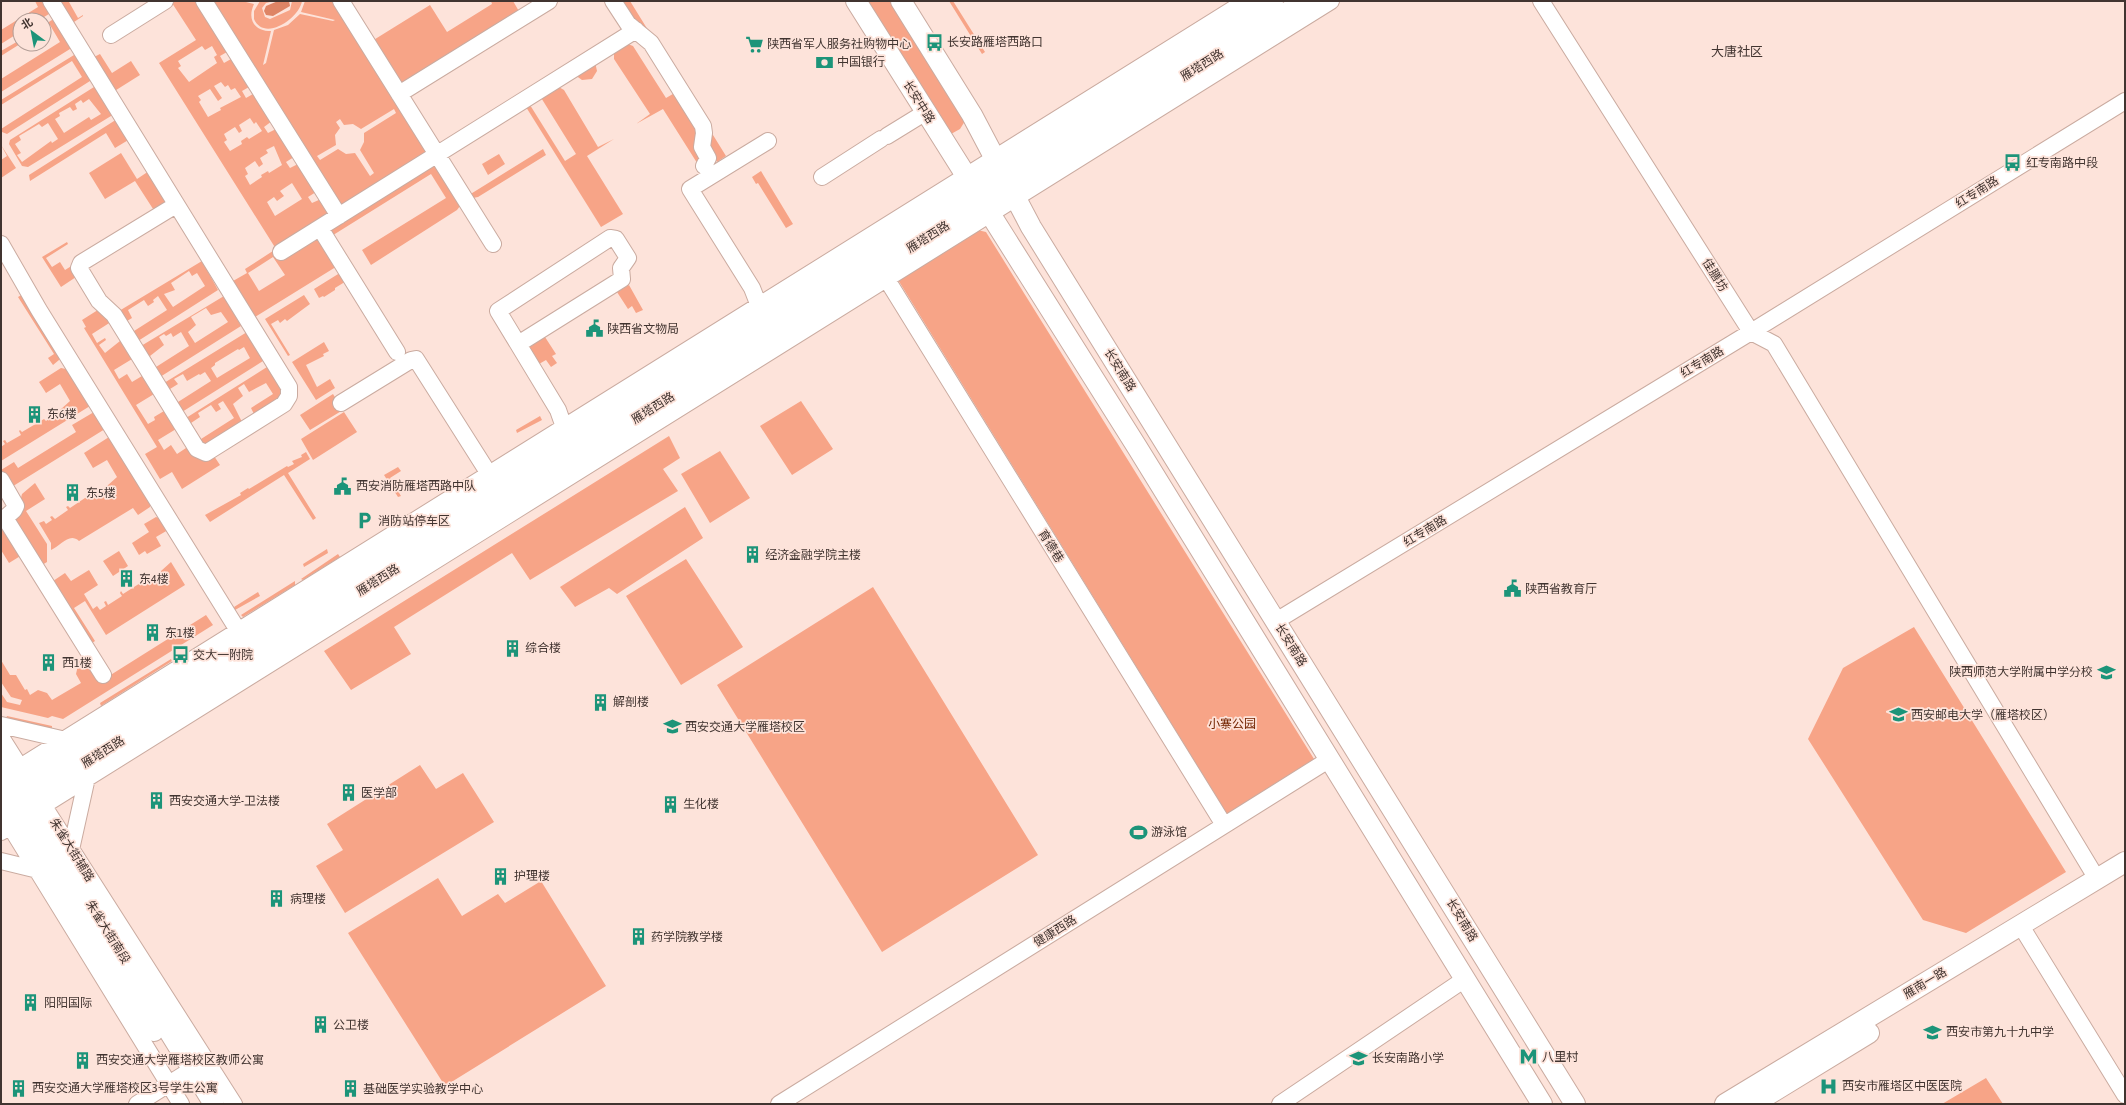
<svg xmlns="http://www.w3.org/2000/svg" width="2126" height="1105" font-family="'Asap Condensed','Noto Sans SC',sans-serif">
	<style>
		.green { fill: #f7a487; fill-rule: evenodd }
		.water { fill: #de8465 }
		.lines { fill: none; stroke-linecap: round; stroke-linejoin: round }
		.minor-casing { stroke: #caaba0; stroke-width: 18 }
		.major-casing { stroke: #caaba0; stroke-width: 22 }
		.minor { stroke: #fff; stroke-width: 16 }
		.major { stroke: #fff; stroke-width: 20 }
		.labels { text-anchor: middle; dominant-baseline: central; stroke-width: 3.5; stroke-linejoin: round; paint-order: stroke }
		.poi-label { font-size: 12px; fill: #413430; stroke: #fde3da; text-anchor: start }
		.street-label { font-size: 12px; fill: #413430; stroke: #fde3da }
		.park-label { font-size: 12px; fill: #742401; stroke: #fde3da }
		.neighbourhood-label { font-size: 13px; fill: #413430; stroke: #fde3da }
	</style>
	<rect width="100%" height="100%" fill="#fde3da"/>
	<path class="green" d="M35 1H45L49 14 39 20H20V32L1 44V30L38 7Z
		M57 1H70L69 2 78 18 83 15V16L71 24Z
		M175 1H198L227 52 220 56 224 63 231 59 249 87 242 91 246 98 253 94 272 121 264 127 268 133 276 129 294 157 286 162 290 168 298 164 316 192 308 197 312 203 321 199 328 212 320 234 339 265 255 317 233 281 247 273 245 269 276 249 159 63 196 40 172 3ZM202 46 205 50 212 46 217 55 214 57 217 63 189 82 178 68 181 66 178 61ZM221 82 225 87 228 85 231 90 235 88 241 97 220 108 221 110 208 117 199 102 201 100 198 96 210 89 218 101 222 98 214 86ZM250 118 254 124 256 122 262 131 249 139 247 137 241 141 242 144 230 151 224 142 227 140 224 134 235 127 239 133 242 131 239 125ZM274 146 282 165 269 173 268 171 261 175 262 177 250 185 245 176 248 174 245 168 255 161 259 167 263 164 260 158 268 153 266 150ZM292 183 302 199 275 216 267 202 274 197 277 201 284 196 280 191ZM273 257 285 275 259 291 248 273Z
		M210 1H242L254 4C247 19 254 31 271 31L263 65 266 63 274 30 288 25 300 14 333 21 335 20 301 12 305 1H335L427 152 346 205H339ZM394 109 396 113 364 133V142L360 150 374 173 370 176 355 153 346 154 338 149 320 160 317 156 336 145 335 135 340 128 336 122 340 119 344 125 353 124 361 129Z
		M260 1H274L266 3 262 8 265 17 270 19 290 10 292 1H302C299 19 264 42 254 19V11Z
		M491 1H513L520 13 407 83H400L372 41 430 5 447 32 492 4Z
		M621 1H630L726 156 717 162 634 20Z
		M863 1H890L965 121 960 129 951 134Z
		M949 1H953L985 52 982 54Z
		M52 20H54L71 47 70 49 1 92V79L60 42 50 25 44 29V25Z
		M20 40V44L1 56V51Z
		M628 44 633 46 666 98 678 91 700 127 706 162 699 166 663 109 636 124 650 114 614 59V51Z
		M100 54 112 73 131 61 140 75 113 92 92 58Z
		M74 55H76L91 80 90 81 13 130 7 134 2 132 1 129 82 77 72 61 1 105V100Z
		M595 62 597 71 592 79 582 80 575 75Z
		M557 86 564 90 598 147 614 139 587 156 623 214 601 227 526 107 530 105 565 161 576 154 540 96Z
		M94 87H96L112 114 111 116 28 167 22 166 9 144 10 140ZM89 99 101 114 91 120 89 117 64 133 55 119 60 116 59 113 70 107 73 111 77 109 75 104 81 100 83 103ZM48 123 58 139 52 143 51 141 22 162 17 155 21 153 15 144 21 140 19 136 39 124 42 127Z
		M114 121H118L130 139 115 148 106 133 30 181 29 175Z
		M1 145 16 168 1 178V160L7 156Z
		M543 149 546 155 478 197 473 198 469 195Z
		M121 153 137 179 149 171 167 201 155 212 135 181 105 199 89 173Z
		M499 154 505 164 488 175 482 164Z
		M435 165 460 206 457 210 371 265 362 250 446 198 431 174 330 237 326 231Z
		M761 171 793 224 786 228 758 183 756 184 752 177Z
		M969 228 986 232 1314 759 1227 814 895 275Z
		M67 242 68 244 46 258 52 267 60 262 65 270 73 265 79 275 61 287 42 257Z
		M202 261 218 290 138 341 119 311ZM189 271 192 276 197 273 205 286 173 307 164 294 175 290 171 283ZM158 296 167 310 134 331 127 321 132 318 128 310 144 300 148 306 154 302 153 300Z
		M343 271 348 280 335 288V290L324 297 323 296 319 298 314 289Z
		M629 285 643 310 636 313 632 306 628 309 617 292Z
		M23 294 59 356V360L53 365 48 358 54 354 18 297Z
		M304 295 310 304 287 321 285 319 280 323 278 320 271 324 290 355 288 356 265 319Z
		M224 296 241 326 160 377 141 346ZM206 308 211 315 221 312 228 322 195 343 188 332 196 325 191 317ZM181 332 189 346 156 367 150 356 164 345 159 337 164 334 166 336 171 333 173 337Z
		M101 308 114 320 92 334 97 343 105 338 106 340 99 345 105 353 125 337 137 356 114 370 119 379 127 374 132 382 147 373 159 391 136 405 148 424 155 420 154 417 169 408 181 426 158 440 164 450 171 445 177 454 192 444 212 453 220 465 182 489 172 472 160 479 145 454 157 447 84 328 86 327 82 320Z
		M247 332 263 361 182 412 164 383ZM244 347 250 358 217 378 211 368 215 365V363L238 349 239 350ZM205 372 211 381 178 402 170 389 178 384 174 379 183 374 187 381 199 374 200 375Z
		M545 337 556 354 552 356 557 363 551 367 546 360 539 364 525 350Z
		M324 342 329 351 323 354 324 356 306 365 317 387 330 379 335 388 316 400 292 362Z
		M267 367 270 368 285 396 205 449 186 418ZM266 383 273 394 251 408 254 414 242 422 233 404 243 396 238 388 244 384 249 392ZM223 401 234 418 201 439 191 423 200 417 198 413 211 405 216 412 221 409 218 404Z
		M61 368 66 369 90 406 1 461V447L5 444 3 441 5 440 7 443 21 435 19 431 20 430 22 432 44 419 46 421 60 411V410L70 401 60 384 46 393 39 382Z
		M333 394 343 410 310 430 300 415Z
		M801 401 833 449 792 475 760 426Z
		M94 412 105 429 10 488 1 474V470L14 462 18 468 76 432 72 425Z
		M344 412 357 432 313 460 301 439Z
		M540 416 542 420 517 433 516 430Z
		M669 436 680 458 663 469 678 491 530 580 512 553 394 627 411 654 351 690 324 651Z
		M109 437 150 503V507L138 515 133 508 79 541C69 532 61 546 51 550V543L39 523 44 521 46 524 52 520 50 517 52 516 55 519 68 510 66 507 68 506 70 508 91 494 93 497 108 487 107 486 117 477 107 460 93 468 84 453Z
		M720 451 750 498 710 523 681 474Z
		M306 452 310 459 288 473 316 518 313 520 284 475 210 522 205 515 241 495 240 493 248 488 249 489 287 466 288 467 294 464 292 461 302 457 301 455Z
		M398 467 401 471 390 478 401 496 398 497 384 475Z
		M35 483 45 499 26 511 47 544V562L42 565 15 520 22 494Z
		M685 507 703 538 617 594 609 588 575 607 560 587Z
		M156 517 159 518 168 530 156 537 161 546 147 554 145 551 139 555 132 543 149 532 144 524Z
		M1 525 22 555 9 563 1 550Z
		M327 549 328 553 304 567 303 564Z
		M119 551 128 566 113 576 103 561Z
		M338 554 340 557 303 580 301 579Z
		M686 559 743 647 681 685 626 596Z
		M171 562 185 585 106 635 85 601 74 608 95 641 89 645 53 581 65 573 71 581 89 570 98 585 84 594 93 609 97 606 100 610 106 606 104 602 106 601 108 605 122 596 120 593 121 591 123 594 145 580 146 582 161 573V571Z
		M295 581V585L243 617 241 615Z
		M873 587 1038 855 882 952 717 685Z
		M258 592 260 596 235 610 234 607Z
		M206 615 213 625 63 719 52 716 48 718 1 707V693L7 702 20 705 22 700 11 697 1 682V660L10 675H16L25 690 27 689 30 695 38 690 47 693 52 700 81 683 76 674 79 661 86 657 101 681Z
		M1914 627 2066 872 1966 933 1923 920 1808 739 1843 668Z
		M171 659 172 661 101 706 100 703Z
		M7 716 52 726V729L6 718Z
		M420 765 436 789 463 773 494 822 345 913 316 866 343 850 327 824Z
		M438 878 462 916 498 894 505 903 541 881 606 986 445 1086 348 933Z
		M1986 1078 2003 1104H1942Z"/>
	<path class="water" d="M278 1H289L290 6 273 16 266 15 264 11 266 6Z"/>
	<g class="lines">
		<defs>
			<path id="minor" d="M51 1 289 387V396L284 404 206 453 197 449 114 315 99 301 79 268 81 263 176 205
				M204 1 339 216
				M341 1 493 244
				M613 1 628 24 651 43 703 126 704 133 702 147 708 158 704 166
				M1541 1 1751 332 1774 344 2097 879
				M111 35 165 1
				M399 94 549 1
				M887 136 926 112
				M822 177 881 139
				M320 228 397 352
				M1 244 39 310 244 640
				M281 252 636 30
				M881 270 1224 825
				M759 306 752 288 690 189 768 141
				M523 341 622 279 621 268 628 258 616 239 610 238 498 311 558 410 564 427
				M341 403 411 360 416 359 489 474
				M1 480 16 506 14 510 5 518 103 675
				M1276 621 1751 332 2125 101
				M1 725 70 741
				M1 737 25 775
				M1 779 1246 1
				M38 797 234 1104
				M5 818 181 1104
				M1 832 1331 1
				M70 854 88 773
				M1 861 42 871
				M2021 926 2125 1095
				M137 1104 183 1075
				M779 1104 1330 759
				M1280 1104 1465 979"/>
			<path id="major" d="M856 1 1137 447 1542 1104
				M901 1 972 115 1031 227 1575 1104
				M1 760 214 1104
				M1 796 1273 1
				M6 798 128 993 154 1031
				M1 816 1305 1
				M1725 1104 2125 862
				M1753 1104 1869 1033"/>
		</defs>
		<use href="#minor" class="minor-casing"/>
		<use href="#major" class="major-casing"/>
		<use href="#minor" class="minor"/>
		<use href="#major" class="major"/>
	</g>
	<defs>
		<symbol id="bus-bare" viewBox="-9 -9 18 18"><path d="M-5-6H5V4H4V6H2V4H-2V6H-4V4H-5ZM-3.5-4V0h7V-4ZM-3.5 1.2v1.5H-2V1.2ZM2 1.2v1.5H3.5V1.2Z" fill="#1c9479" stroke="#fde3da" stroke-width="2.5" paint-order="stroke"/></symbol>
		<symbol id="supermarket-bare" viewBox="-9 -9 18 18"><path d="M-6-5.5h2.5l.6 2H6L4.5 2H-2.5L-4.4-4H-6ZM-1.5 3.2a1.3 1.3 0 1 0 .1 0ZM3 3.2a1.3 1.3 0 1 0 .1 0Z" fill="#1c9479" stroke="#fde3da" stroke-width="2.5" paint-order="stroke"/></symbol>
		<symbol id="bank-bare" viewBox="-9 -9 18 18"><path d="M-6-4H6V4H-6ZM0-2.3a2.3 2.3 0 1 0 0 4.6a2.3 2.3 0 1 0 0-4.6Z" fill="#1c9479" stroke="#fde3da" stroke-width="2.5" paint-order="stroke"/></symbol>
		<symbol id="civic-bare" viewBox="-9 -9 18 18"><path d="M-.6-6.5H3V-4.5H.6V-3L4-1V1h2V6H-6V1h2V-1L-.6-3ZM-1.2 2.5V6h2.4V2.5Z" fill="#1c9479" stroke="#fde3da" stroke-width="2.5" paint-order="stroke"/></symbol>
		<symbol id="building-bare" viewBox="-9 -9 18 18"><path d="M-4-6H4V6H1V3H-1V6H-4ZM-2.5-4.3h1.7v1.8h-1.7ZM.8-4.3h1.7v1.8H.8ZM-2.5-1h1.7V.8h-1.7ZM.8-1h1.7V.8H.8Z" fill="#1c9479" stroke="#fde3da" stroke-width="2.5" paint-order="stroke"/></symbol>
		<symbol id="parking-bare" viewBox="-9 -9 18 18"><path d="M-3.5-5.5H1a3.5 3.5 0 0 1 0 7H-1V5.5H-3.5ZM-1-3.4V-.6H.8a1.4 1.4 0 0 0 0-2.8Z" fill="#1c9479" stroke="#fde3da" stroke-width="2.5" paint-order="stroke"/></symbol>
		<symbol id="school-bare" viewBox="-9 -9 18 18"><path d="M0-5L7-2L0 1L-7-2ZM-4 1L0 2.5L4 1V4Q0 6-4 4Z" fill="#1c9479" stroke="#fde3da" stroke-width="2.5" paint-order="stroke"/></symbol>
		<symbol id="university-bare" viewBox="-9 -9 18 18"><path d="M0-5L7-2L0 1L-7-2ZM-4 1L0 2.5L4 1V4Q0 6-4 4Z" fill="#1c9479" stroke="#fde3da" stroke-width="2.5" paint-order="stroke"/></symbol>
		<symbol id="stadium-bare" viewBox="-9 -9 18 18"><path d="M0-5a6.5 5 0 1 0 0 10a6.5 5 0 1 0 0-10ZM-3.5-1.8h7v3.6h-7Z" fill="#1c9479" stroke="#fde3da" stroke-width="2.5" paint-order="stroke"/></symbol>
		<symbol id="metro-bare" viewBox="-9 -9 18 18"><path d="M-5.5 5V-5H-3L0 0L3-5H5.5V5H3V-.5L0 4L-3-.5V5Z" fill="#1c9479" stroke="#fde3da" stroke-width="2.5" paint-order="stroke"/></symbol>
		<symbol id="hospital-bare" viewBox="-9 -9 18 18"><path d="M-5-5h3v3.5h4V-5h3V5h-3V1.5h-4V5h-3Z" fill="#1c9479" stroke="#fde3da" stroke-width="2.5" paint-order="stroke"/></symbol>
	</defs>
	<g fill-rule="evenodd">
		<use href="#bus-bare" x="922" y="30" width="25" height="25"/>
		<use href="#supermarket-bare" x="742" y="32" width="25" height="25"/>
		<use href="#bank-bare" x="812" y="50" width="25" height="25"/>
		<use href="#bus-bare" x="2000" y="150" width="25" height="25"/>
		<use href="#civic-bare" x="582" y="316" width="25" height="25"/>
		<use href="#building-bare" x="22" y="402" width="25" height="25"/>
		<use href="#civic-bare" x="330" y="474" width="25" height="25"/>
		<use href="#building-bare" x="60" y="480" width="25" height="25"/>
		<use href="#parking-bare" x="352" y="508" width="25" height="25"/>
		<use href="#building-bare" x="740" y="542" width="25" height="25"/>
		<use href="#building-bare" x="114" y="566" width="25" height="25"/>
		<use href="#civic-bare" x="1500" y="576" width="25" height="25"/>
		<use href="#building-bare" x="140" y="620" width="25" height="25"/>
		<use href="#building-bare" x="500" y="636" width="25" height="25"/>
		<use href="#bus-bare" x="168" y="642" width="25" height="25"/>
		<use href="#building-bare" x="36" y="650" width="25" height="25"/>
		<use href="#school-bare" x="2094" y="660" width="25" height="25"/>
		<use href="#building-bare" x="588" y="690" width="25" height="25"/>
		<use href="#university-bare" x="1886" y="702" width="25" height="25"/>
		<use href="#university-bare" x="660" y="714" width="25" height="25"/>
		<use href="#building-bare" x="336" y="780" width="25" height="25"/>
		<use href="#building-bare" x="144" y="788" width="25" height="25"/>
		<use href="#building-bare" x="658" y="792" width="25" height="25"/>
		<use href="#stadium-bare" x="1126" y="820" width="25" height="25"/>
		<use href="#building-bare" x="488" y="864" width="25" height="25"/>
		<use href="#building-bare" x="264" y="886" width="25" height="25"/>
		<use href="#building-bare" x="626" y="924" width="25" height="25"/>
		<use href="#building-bare" x="18" y="990" width="25" height="25"/>
		<use href="#building-bare" x="308" y="1012" width="25" height="25"/>
		<use href="#school-bare" x="1920" y="1020" width="25" height="25"/>
		<use href="#metro-bare" x="1516" y="1044" width="25" height="25"/>
		<use href="#school-bare" x="1346" y="1046" width="25" height="25"/>
		<use href="#building-bare" x="70" y="1048" width="25" height="25"/>
		<use href="#hospital-bare" x="1816" y="1074" width="25" height="25"/>
		<use href="#building-bare" x="6" y="1076" width="25" height="25"/>
		<use href="#building-bare" x="338" y="1076" width="25" height="25"/>
	</g>
	<g class="labels">
		<g class="poi-label">
			<text x="947" y="42">长安路雁塔西路口</text>
			<text x="767" y="44">陕西省军人服务社购物中心</text>
			<text x="837" y="62">中国银行</text>
			<text x="2026" y="163">红专南路中段</text>
			<text x="607" y="329">陕西省文物局</text>
			<text x="47" y="414">东6楼</text>
			<text x="356" y="486">西安消防雁塔西路中队</text>
			<text x="86" y="493">东5楼</text>
			<text x="378" y="521">消防站停车区</text>
			<text x="765" y="555">经济金融学院主楼</text>
			<text x="139" y="579">东4楼</text>
			<text x="1525" y="589">陕西省教育厅</text>
			<text x="165" y="633">东1楼</text>
			<text x="525" y="648">综合楼</text>
			<text x="193" y="655">交大一附院</text>
			<text x="62" y="663">西1楼</text>
			<text x="2093" y="672" text-anchor="end">陕西师范大学附属中学分校</text>
			<text x="613" y="702">解剖楼</text>
			<text x="1911" y="715">西安邮电大学（雁塔校区）</text>
			<text x="685" y="727">西安交通大学雁塔校区</text>
			<text x="361" y="793">医学部</text>
			<text x="169" y="801">西安交通大学-卫法楼</text>
			<text x="683" y="804">生化楼</text>
			<text x="1151" y="832">游泳馆</text>
			<text x="514" y="876">护理楼</text>
			<text x="290" y="899">病理楼</text>
			<text x="651" y="937">药学院教学楼</text>
			<text x="44" y="1003">阳阳国际</text>
			<text x="333" y="1025">公卫楼</text>
			<text x="1946" y="1032">西安市第九十九中学</text>
			<text x="1542" y="1057">八里村</text>
			<text x="1372" y="1058">长安南路小学</text>
			<text x="96" y="1060">西安交通大学雁塔校区教师公寓</text>
			<text x="1842" y="1086">西安市雁塔区中医医院</text>
			<text x="32" y="1088">西安交通大学雁塔校区3号学生公寓</text>
			<text x="363" y="1089">基础医学实验教学中心</text>
		</g>
		<g class="street-label">
			<text transform="translate(1202 65) rotate(-32)">雁塔西路</text>
			<text transform="translate(919 102) rotate(58)">长安中路</text>
			<text transform="translate(1977 192) rotate(-32)">红专南路</text>
			<text transform="translate(928 237) rotate(-32)">雁塔西路</text>
			<text transform="translate(1715 275) rotate(58)">佳膳坊</text>
			<text transform="translate(1702 362) rotate(-31)">红专南路</text>
			<text transform="translate(1120 370) rotate(58)">长安南路</text>
			<text transform="translate(653 408) rotate(-32)">雁塔西路</text>
			<text transform="translate(1425 531) rotate(-31)">红专南路</text>
			<text transform="translate(1051 546) rotate(58)">育德巷</text>
			<text transform="translate(378 580) rotate(-32)">雁塔西路</text>
			<text transform="translate(1291 645) rotate(58)">长安南路</text>
			<text transform="translate(103 752) rotate(-32)">雁塔西路</text>
			<text transform="translate(72 850) rotate(58)">朱雀大街辅路</text>
			<text transform="translate(1462 920) rotate(59)">长安南路</text>
			<text transform="translate(1055 931) rotate(-32)">健康西路</text>
			<text transform="translate(108 932) rotate(58)">朱雀大街南段</text>
			<text transform="translate(1925 983) rotate(-31)">雁南一路</text>
		</g>
		<g class="park-label">
			<text x="1232" y="724">小寨公园</text>
		</g>
		<g class="neighbourhood-label">
			<text x="1737" y="51">大唐社区</text>
		</g>
	</g>
	<rect width="2126" height="1105" fill="none" stroke="#413430" stroke-width="4"/>
	<g transform="translate(32 32) rotate(328)"><circle r="19" fill="#fde3da" stroke="#b29d96"/>
	<path d="M0-3L7 15L0 10L-7 15Z" fill="#1c9479"/>
	<text y="-6" font-size="11" font-weight="bold" text-anchor="middle" fill="#413430">北</text>
	</g>
</svg>
